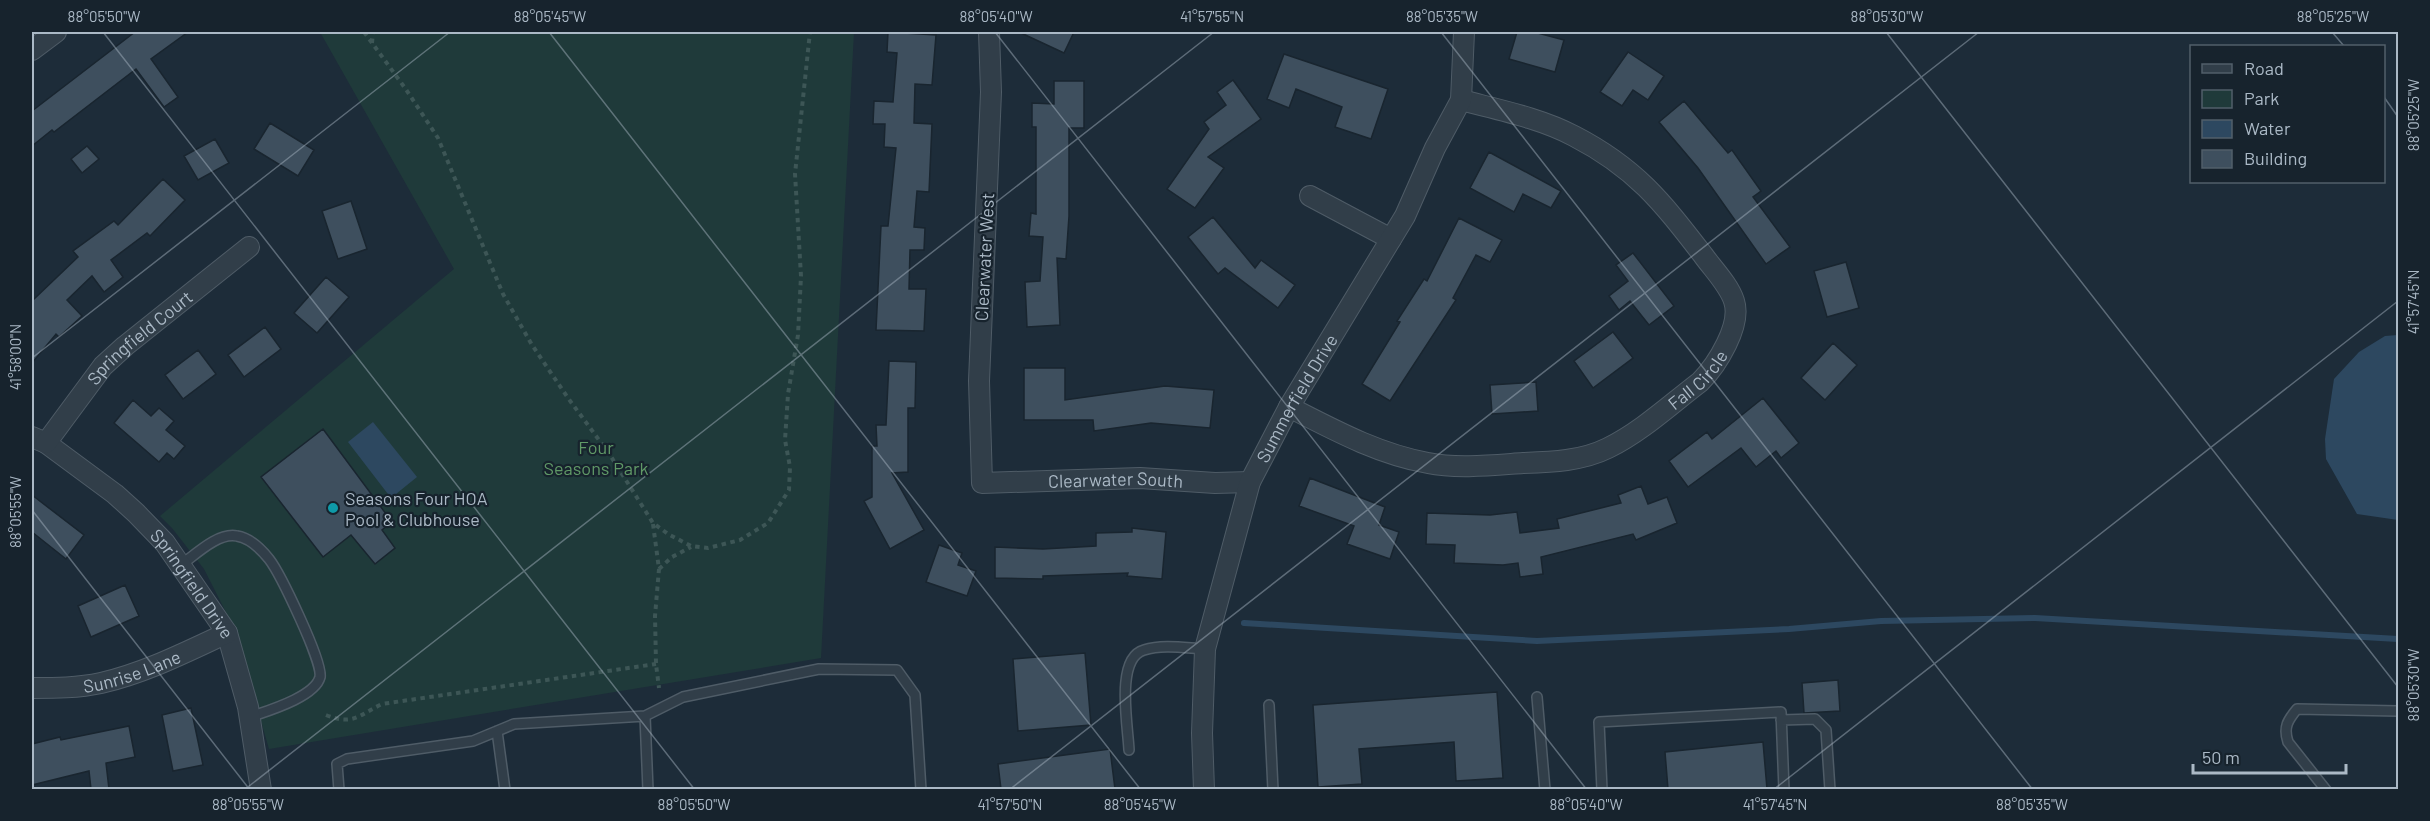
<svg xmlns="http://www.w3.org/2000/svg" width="2430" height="821" font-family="Barlow,sans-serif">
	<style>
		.green { fill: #1f3a3a }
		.water { fill: #2d4860 }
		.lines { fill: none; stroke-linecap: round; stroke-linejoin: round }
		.stream { stroke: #2d4860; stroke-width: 6 }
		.building { fill: #3e4f5e; stroke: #19252f; stroke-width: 1.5 }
		.service-casing { stroke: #4f5c67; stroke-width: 12 }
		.minor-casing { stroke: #4f5c67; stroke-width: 22 }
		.path { stroke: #3d5656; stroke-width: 4; stroke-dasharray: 4.5 4.5; stroke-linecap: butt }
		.service { stroke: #313e49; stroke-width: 9 }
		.minor { stroke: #313e49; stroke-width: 20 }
		.ticks { fill: none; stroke: #abb9c6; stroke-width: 1.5; stroke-opacity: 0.45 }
		.culture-dot { fill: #0f9aa8; stroke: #17232d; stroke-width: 2 }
		.labels { text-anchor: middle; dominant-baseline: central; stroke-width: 4.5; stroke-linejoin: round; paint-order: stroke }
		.street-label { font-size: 18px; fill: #abb9c6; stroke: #17232d }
		.park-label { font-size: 18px; fill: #609967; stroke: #17232d }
		.poi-label { font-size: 18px; fill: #abb9c6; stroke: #17232d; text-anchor: start }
		.neatline { fill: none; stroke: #abb9c6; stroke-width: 2 }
		.ticks-label { font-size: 15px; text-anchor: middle; fill: #abb9c6 }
	</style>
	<rect width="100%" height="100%" fill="#1d2c39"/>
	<path class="green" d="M320 32H854L821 658 269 749 235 630 204 569 172 528 160 516 454 269Z"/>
	<path class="water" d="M2398 335V520L2357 514 2326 459 2325 439 2334 379 2359 352 2385 336Z
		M373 422 417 477 391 498 348 442Z"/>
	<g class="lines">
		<path class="stream" d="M1244 623 1537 641 1789 629 1881 621 2035 618 2398 639"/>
	</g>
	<path class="building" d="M135 32H188L151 59 178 97 164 107 136 69 54 132 52 130 32 146V111Z
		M888 32 936 35 932 85 915 84 914 123 932 124 929 192 917 191 914 227 925 228 924 250H910L909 289H926L924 331 876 330 881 226H888L896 148 884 147 885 124H873L874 101 893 102 897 53 887 52Z
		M1019 32H1074L1064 53Z
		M1517 32H1534L1564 40 1555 72 1509 59Z
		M1628 52 1664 76 1648 100 1633 90 1622 106 1600 92Z
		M1284 54 1388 89 1371 139 1335 127 1342 107 1296 89 1289 108 1267 99Z
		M1233 80 1261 119 1208 157 1224 168 1195 208 1167 189 1209 129 1204 122 1226 105 1217 92Z
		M1054 81H1084V128H1069V216L1066 259 1057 258 1060 325 1027 327 1025 282 1040 281 1043 237 1029 236 1031 213 1036 214V127H1032V103L1054 104Z
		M1684 101 1728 153 1732 150 1761 191 1753 197 1790 247 1766 264 1698 168 1659 122Z
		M270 123 314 150 298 176 254 149Z
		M215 139 229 163 198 180 184 156Z
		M87 146 99 159 82 173 71 159Z
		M1489 152 1561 191 1551 208 1523 194 1514 212 1470 188Z
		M163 179 185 200 150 236 147 233 111 260 123 277 104 292 92 276 67 300 82 316 59 337 56 334 32 363V301L78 257 73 251 114 221 118 225Z
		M351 201 367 249 338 259 322 211Z
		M1213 217 1255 268 1261 260 1295 285 1278 308 1225 268 1218 274 1188 237Z
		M1459 218 1502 240 1490 262 1476 255 1453 298 1456 300 1390 401 1362 384 1400 322 1397 321 1424 279 1427 281Z
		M1633 253 1674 306 1649 325 1630 301 1619 310 1609 296 1628 281 1616 265Z
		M1846 262 1859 308 1827 317 1814 271Z
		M326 277 349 297 317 333 294 313Z
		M265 327 281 349 244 377 228 355Z
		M1613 332 1633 358 1593 388 1574 361Z
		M1833 343 1857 365 1825 400 1801 378Z
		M198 350 216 374 183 399 165 375Z
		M889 361 916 362 915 408H908V472L892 473 924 530 890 549 864 501 872 497V446H877L876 425H886Z
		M1024 368H1065V400L1165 386 1214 390 1210 428 1151 423 1094 431 1093 420H1024Z
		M1536 382 1538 411 1492 414 1490 385Z
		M1763 398 1799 443 1781 458 1776 451 1756 467 1741 448 1688 487 1669 461 1707 432 1712 439Z
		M133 400 151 416 159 408 174 421 166 430 185 446 174 459 167 453 159 462 114 423Z
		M323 429 392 522 382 530 395 548 375 564 351 535 323 557 261 477Z
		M1310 478 1385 507 1379 525 1399 532 1390 559 1347 544 1354 526 1299 506Z
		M1641 486 1648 504 1667 497 1677 523 1636 540 1633 534 1541 557 1543 574 1520 577 1518 563 1503 565 1454 563 1455 545 1426 544 1427 513 1490 515 1517 512 1520 533 1559 528 1557 519 1621 503 1618 495Z
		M32 495 84 535 66 559 32 532Z
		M1132 528 1166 532 1162 579 1127 576 1128 573 1043 576V579L995 578V547L1043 549 1096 546V533L1132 532Z
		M939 545 962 553 958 565 976 571 967 596 926 582Z
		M125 585 139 616 91 637 78 606Z
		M1085 653 1091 725 1018 731 1013 659Z
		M1838 680 1840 711 1804 713 1802 683Z
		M1497 692 1503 778 1456 781 1454 742 1359 749 1362 784 1318 787 1313 705Z
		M191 708 203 765 173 771 162 715Z
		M129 726 135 757 106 763 109 789H91L89 771 32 785V744L60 737 61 740Z
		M1763 742 1767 789H1668L1665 752Z
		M1110 749 1115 789H1001L998 764Z"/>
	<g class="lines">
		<defs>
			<path id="service" d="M181 565C195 555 218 532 237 536 250 538 261 549 269 559 280 573 323 662 320 677 315 697 267 711 250 717
				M1537 697 1545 790
				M1269 705 1273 790
				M645 716 683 697 819 669 897 670 915 695 921 790
				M1781 720 1815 719 1826 730 1830 790
				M497 731 505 790
				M1129 750C1128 726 1115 658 1144 650 1163 644 1185 648 1205 649
				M339 790 337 764 347 759 473 741 514 724 645 716 648 790
				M1602 790 1599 722 1781 712 1784 790
				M2326 790 2288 742C2283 727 2288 720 2297 709L2398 711"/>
			<g id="minor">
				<path id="s1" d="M989 32 991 92 979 381 982 483 1140 478 1215 483 1250 482"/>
				<path d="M32 50 56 32"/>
				<path d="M1310 196 1391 239"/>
				<path id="s2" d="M1289 407C1334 430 1378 454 1428 463 1457 469 1494 465 1523 463 1552 462 1582 461 1608 448 1641 432 1671 404 1700 382 1717 365 1742 325 1734 301 1729 285 1713 269 1703 255 1662 202 1636 168 1574 136 1540 118 1499 110 1461 100"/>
				<path id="s3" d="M32 437 46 443 115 494 136 513 165 543 227 633 248 707 261 790"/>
				<path id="s4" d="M46 443 103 366 125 346 249 247"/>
				<path id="s5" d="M32 688C55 688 78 688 101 683 145 673 186 652 227 633"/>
				<path id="s6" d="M1204 790 1202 733 1205 649 1250 482 1289 407 1405 216 1435 148 1461 100 1464 32"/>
			</g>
		</defs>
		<use href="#service" class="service-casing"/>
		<use href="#minor" class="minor-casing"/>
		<path class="path" d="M364 32 405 88 438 138 503 294 532 345 568 398 610 455 653 523 668 534 691 546 708 548 740 540 768 523 789 490 790 467 785 440 788 394 798 335 801 276 795 174 810 32
			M372 43 373 32
			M653 524 659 569 655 616 656 664 659 688
			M659 569 672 557 691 547
			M326 715C353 726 359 715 382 704L656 664"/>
		<use href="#service" class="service"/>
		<use href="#minor" class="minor"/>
	</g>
	<path class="ticks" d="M103 32 695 790M549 32 1141 790M995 32 1587 790M1441 32 2033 790M1886 32 2398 687M2332 32 2344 46M2384 97 2398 117M32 358 450 32M32 510 250 790M244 790 1214 32M1009 790 1979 32M1773 790 2398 301"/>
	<circle class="culture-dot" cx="333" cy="508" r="6"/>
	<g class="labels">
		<g class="street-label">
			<text transform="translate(984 257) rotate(-87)">Clearwater West</text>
			<text stroke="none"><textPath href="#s4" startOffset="142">Springfield Court</textPath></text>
			<text stroke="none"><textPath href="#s2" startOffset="446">Fall Circle</textPath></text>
			<text stroke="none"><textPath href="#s6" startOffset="410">Summerfield Drive</textPath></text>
			<text stroke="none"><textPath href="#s1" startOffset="585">Clearwater South</textPath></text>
			<text stroke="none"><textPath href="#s3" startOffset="220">Springfield Drive</textPath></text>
			<text stroke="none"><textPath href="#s5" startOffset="102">Sunrise Lane</textPath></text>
		</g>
		<g class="park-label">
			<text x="596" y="447">Four<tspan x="596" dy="21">Seasons Park</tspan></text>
		</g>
		<g class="poi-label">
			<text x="345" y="498">Seasons Four HOA<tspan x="345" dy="21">Pool &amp; Clubhouse</tspan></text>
		</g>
	</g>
	<rect width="2430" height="821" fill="none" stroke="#17232d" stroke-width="66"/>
	<rect x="2190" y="45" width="195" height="138" fill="#17232d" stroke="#525f6a" stroke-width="1.5"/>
	<rect x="2202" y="64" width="30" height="9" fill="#313e49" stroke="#525f6a" stroke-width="1.5"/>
	<text x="2244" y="75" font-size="18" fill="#abb9c6">Road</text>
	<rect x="2202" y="90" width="30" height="18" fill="#1f3a3a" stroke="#525f6a" stroke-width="1.5"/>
	<text x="2244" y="105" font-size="18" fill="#abb9c6">Park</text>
	<rect x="2202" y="120" width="30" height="18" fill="#2d4860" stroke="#525f6a" stroke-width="1.5"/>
	<text x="2244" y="135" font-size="18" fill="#abb9c6">Water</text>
	<rect x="2202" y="150" width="30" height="18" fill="#3e4f5e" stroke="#525f6a" stroke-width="1.5"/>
	<text x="2244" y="165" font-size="18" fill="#abb9c6">Building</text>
	<path d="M2193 764v9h153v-9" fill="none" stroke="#abb9c6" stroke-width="3"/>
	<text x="2202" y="764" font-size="18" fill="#abb9c6" stroke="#17232d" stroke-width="4.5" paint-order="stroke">50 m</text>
	<rect x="33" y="33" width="2364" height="755" class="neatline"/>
	<g class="ticks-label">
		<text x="104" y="22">88°05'50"W</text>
		<text x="550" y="22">88°05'45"W</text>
		<text x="996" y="22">88°05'40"W</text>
		<text x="1212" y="22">41°57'55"N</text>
		<text x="1442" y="22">88°05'35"W</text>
		<text x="1887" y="22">88°05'30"W</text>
		<text x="2333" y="22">88°05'25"W</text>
		<text transform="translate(2414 115) rotate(-90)" y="5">88°05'25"W</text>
		<text transform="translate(2414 302) rotate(-90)" y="5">41°57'45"N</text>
		<text transform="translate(16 357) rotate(-90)" y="5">41°58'00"N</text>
		<text transform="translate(16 512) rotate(-90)" y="5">88°05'55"W</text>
		<text transform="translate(2414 685) rotate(-90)" y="5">88°05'30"W</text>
		<text x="248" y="810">88°05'55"W</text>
		<text x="694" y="810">88°05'50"W</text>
		<text x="1010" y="810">41°57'50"N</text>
		<text x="1140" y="810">88°05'45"W</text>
		<text x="1586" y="810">88°05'40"W</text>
		<text x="1775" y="810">41°57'45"N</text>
		<text x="2032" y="810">88°05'35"W</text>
	</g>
</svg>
